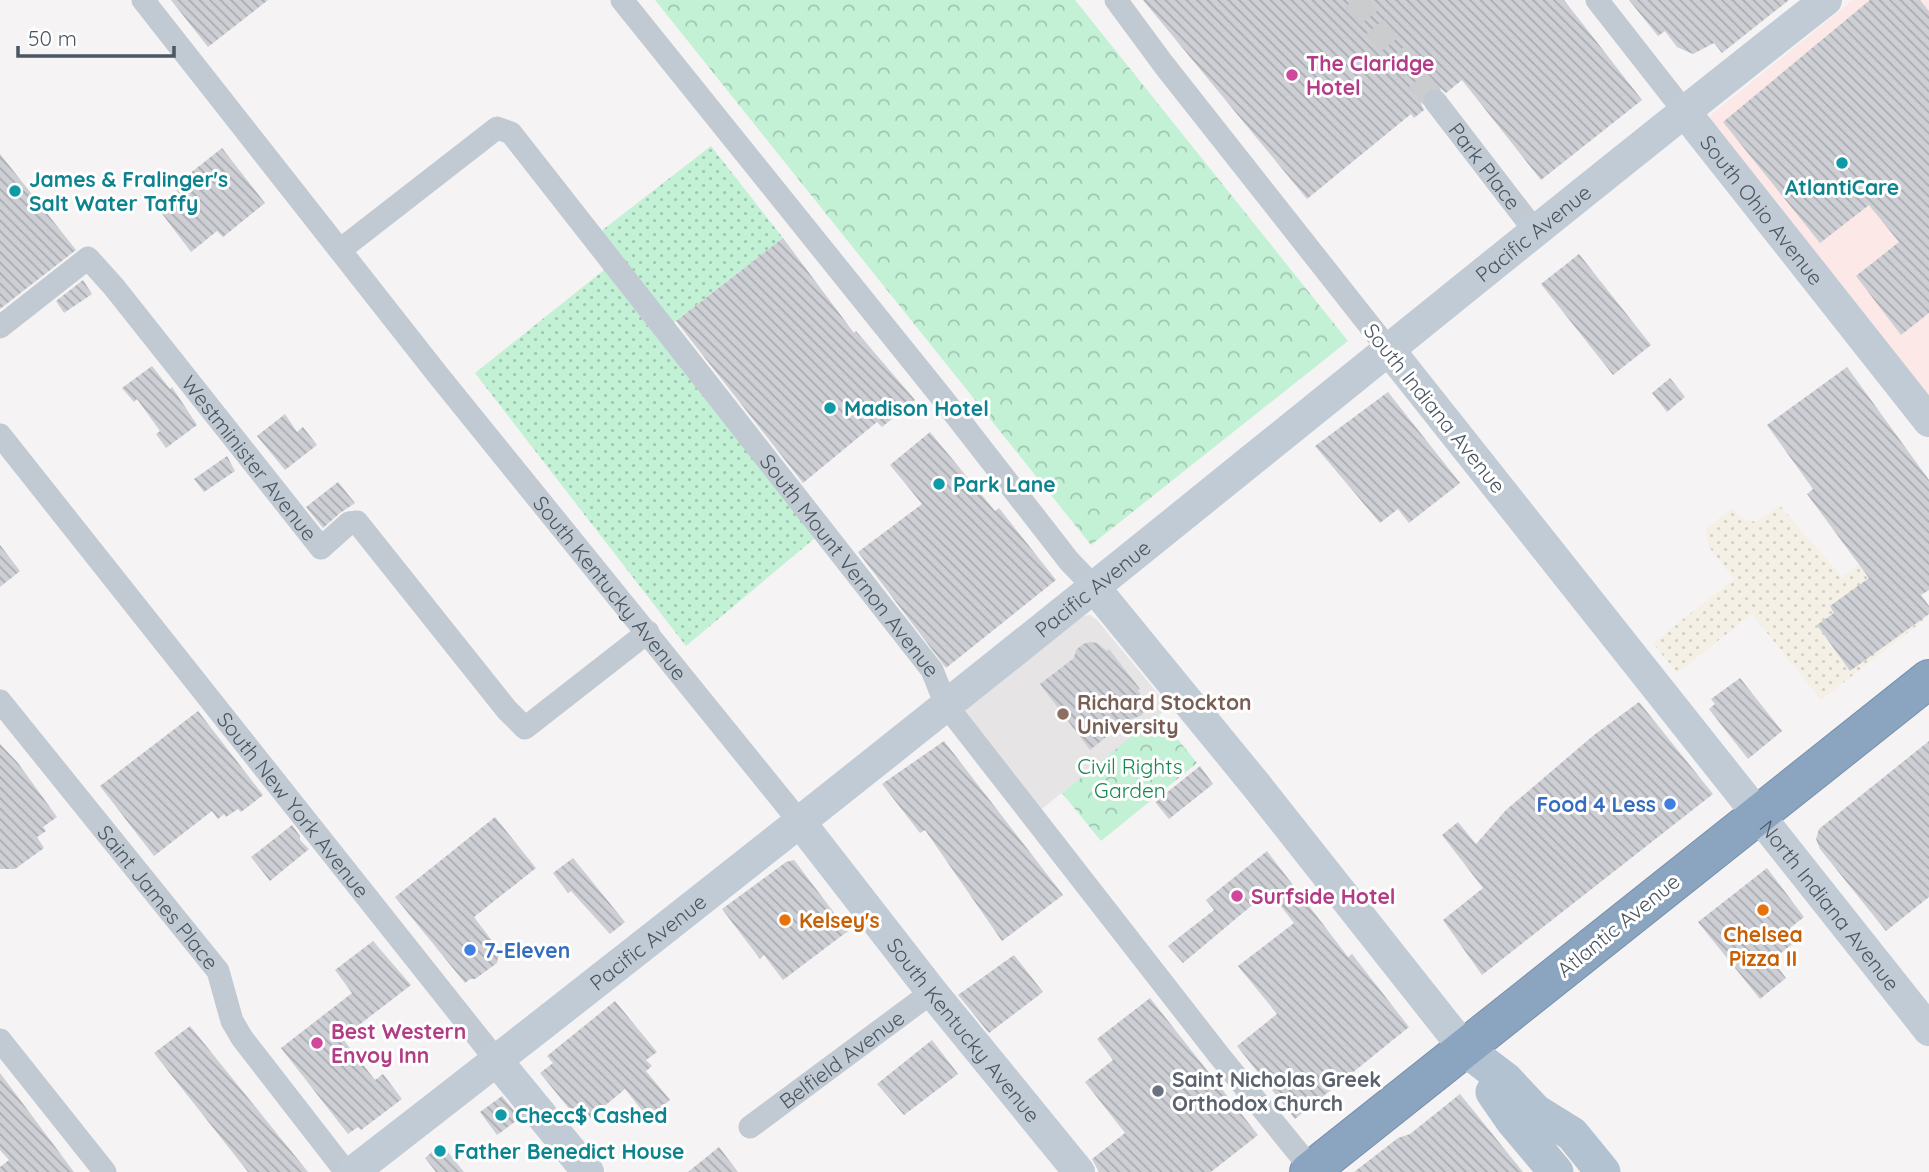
<svg xmlns="http://www.w3.org/2000/svg" width="1929" height="1172" font-family="Quicksand,sans-serif">
	<style>
		.education { fill: #e6e4e5 }
		.medical { fill: #fce8e6 }
		.grass { fill: url(#grass-dots) }
		.sand { fill: url(#sand-dots) }
		.park { fill: url(#park-crowns) }
		.building { fill: url(#building-back-hatch) }
		.lines { fill: none; stroke-linecap: round; stroke-linejoin: round }
		.street-tunnel { stroke: #caccce; stroke-width: 23; stroke-dasharray: 23 11; stroke-linecap: butt }
		.highway-casing { stroke: #7690ad; stroke-width: 40 }
		.street { stroke: #c1cad2; stroke-width: 23 }
		.secondary { stroke: #c1cbd6; stroke-width: 32 }
		.primary { stroke: #b3c2d1; stroke-width: 35 }
		.highway { stroke: #8ba5c1; stroke-width: 38 }
		.hotel-dot { fill: #d1479c; stroke: #fff; stroke-width: 2.5 }
		.culture-dot { fill: #0f9aa8; stroke: #fff; stroke-width: 2.5 }
		.education-dot { fill: #8d6e63; stroke: #fff; stroke-width: 2.5 }
		.shop-dot { fill: #3f7fe0; stroke: #fff; stroke-width: 2.5 }
		.food-dot { fill: #e8710a; stroke: #fff; stroke-width: 2.5 }
		.worship-dot { fill: #6b7280; stroke: #fff; stroke-width: 2.5 }
		.labels { text-anchor: middle; dominant-baseline: central; stroke-width: 6; stroke-linejoin: round; paint-order: stroke }
		.hotel-label { font-size: 21px; font-weight: bold; fill: #b23c85; stroke: #fff; text-anchor: start }
		.street-label { font-size: 21px; fill: #4a5661; stroke: #fff }
		.culture-label { font-size: 21px; font-weight: bold; fill: #0d838f; stroke: #fff; text-anchor: start }
		.education-label { font-size: 21px; font-weight: bold; fill: #785e54; stroke: #fff; text-anchor: start }
		.park-label { font-size: 21px; fill: #17864f; stroke: #fff }
		.shop-label { font-size: 21px; font-weight: bold; fill: #366cbe; stroke: #fff; text-anchor: end }
		.food-label { font-size: 21px; font-weight: bold; fill: #c56008; stroke: #fff; text-anchor: start }
		.worship-label { font-size: 21px; font-weight: bold; fill: #5b616d; stroke: #fff; text-anchor: start }
	</style>
	<defs>
		<pattern id="grass-dots" width="8" height="8" patternUnits="userSpaceOnUse" patternTransform="scale(1.75)"><rect width="8" height="8" fill="#c3f1d5"/><path d="M2 2h.1M6 6h.1" fill="none" stroke="#a0c6b0" stroke-width="1.8" stroke-linecap="round"/></pattern>
		<pattern id="sand-dots" width="8" height="8" patternUnits="userSpaceOnUse" patternTransform="scale(1.75)"><rect width="8" height="8" fill="#f5f0e5"/><path d="M2 2h.1M6 6h.1" fill="none" stroke="#d4d0c7" stroke-width="1.8" stroke-linecap="round"/></pattern>
		<pattern id="park-crowns" width="20" height="18" patternUnits="userSpaceOnUse" patternTransform="scale(1.75)"><rect width="20" height="18" fill="#c3f1d5"/><path d="M2 6a3 3 0 1 1 6 0M12 15a3 3 0 1 1 6 0" fill="none" stroke="#a0c6b0"/></pattern>
		<pattern id="building-back-hatch" width="6" height="6" patternUnits="userSpaceOnUse" patternTransform="scale(1.75)"><rect width="6" height="6" fill="#cdcfd5"/><path d="M-1 5l2 2M0 0l6 6M5-1l2 2" fill="none" stroke="#a8abb0"/></pattern>
	</defs>
	<rect width="100%" height="100%" fill="#f5f3f3"/>
	<path class="education" d="M1090 615 1097 620 1169 707 1038 812 965 713 967 707 1082 616Z"/>
	<path class="medical" d="M1853 0H1929V402L1710 119 1712 114Z"/>
	<path class="grass" d="M711 146 783 238 672 324 600 232Z
		M604 270 815 538 686 646 475 373Z"/>
	<path class="sand" d="M1780 506 1842 577 1877 550 1929 616 1821 700 1752 614 1677 673 1653 643 1734 579 1709 547 1706 529 1732 508 1740 518 1756 522Z"/>
	<path class="park" d="M655 0H1075L1348 341 1091 545Z
		M1158 715 1197 763 1101 841 1062 793Z"/>
	<path class="building" d="M171 0H268L208 47Z
		M1143 0H1564L1642 100 1541 180 1462 80 1446 93 1440 88 1432 87 1426 90 1422 96 1421 104 1424 110 1414 118 1411 114 1307 199Z
		M1629 0H1789L1722 53 1714 43 1693 54 1677 47 1665 31 1658 36Z
		M1870 0H1920L1929 11V313L1901 335 1856 276 1899 242 1869 205 1820 243 1723 122Z
		M222 148 265 203 223 237 217 231 191 252 160 211 180 195 176 190 182 187 179 182Z
		M0 154 76 250 0 309Z
		M783 238 854 333 856 331 915 400 882 427 877 422 803 483 676 321Z
		M1579 254 1651 345 1613 375 1541 284Z
		M83 280 92 294 64 313 56 301Z
		M152 366 170 389 172 387 197 425 166 448 156 434 160 431 137 399 134 402 122 388Z
		M1847 367 1929 480V590L1921 595 1929 606V614L1850 671 1817 625 1834 613 1830 606 1869 578 1807 494 1813 489 1767 425Z
		M1670 378 1685 397 1667 412 1652 393Z
		M1388 392 1460 483 1409 523 1398 509 1380 523 1315 446Z
		M285 414 297 432 303 427 317 445 285 470 257 436Z
		M930 432 995 511 999 508 1056 580 946 668 858 552 922 504 890 465Z
		M227 456 235 471 204 492 194 479Z
		M338 482 355 503 340 513 323 528 306 507Z
		M0 545 20 571 0 587Z
		M1090 642 1097 643 1107 651 1109 649 1140 689 1138 690 1144 701V709L1142 715 1126 721 1090 750 1040 684 1074 658 1076 650 1083 644Z
		M1740 678 1782 731 1748 759 1709 709 1715 704 1711 699Z
		M1639 702 1713 794 1482 975 1443 920 1483 888 1442 835 1458 822 1476 844 1506 810 1594 735Z
		M198 711 263 795 241 812 238 809 226 817 224 814 218 819 212 811 154 856 100 786Z
		M944 741 1063 895 1002 941 925 830 920 833 882 784Z
		M1929 741V897L1886 931 1820 849 1816 839 1819 829Z
		M0 744 18 763 57 817 43 827 46 831 37 837 44 848 15 869H0Z
		M1200 766 1213 784 1169 819 1155 802Z
		M495 817 536 868 474 917 502 954 498 957 497 963 475 979H470L465 983 395 897Z
		M292 825 300 836V840L309 849 270 881 251 857Z
		M1267 851 1348 957 1352 954 1409 1027 1295 1119 1237 1046 1277 1014 1238 966 1294 923 1269 891 1183 963 1168 946 1214 910 1206 900Z
		M573 858 625 922 610 934 571 891 568 893 553 873Z
		M794 860 848 931 783 980 764 955 760 959 722 909 786 862Z
		M1767 868 1804 917 1790 928 1799 939 1772 960 1786 978 1760 999 1698 922Z
		M373 941 411 985 342 1038 375 1080 383 1074 402 1099 361 1130 358 1127 348 1134 281 1048 352 993 335 970Z
		M1014 955 1043 992 989 1033 958 995Z
		M1150 998 1258 1135 1211 1172H1099L1092 1159 1125 1133 1085 1082 1113 1060 1097 1039Z
		M615 1001 657 1052 646 1060 652 1066 646 1071 670 1100 648 1118 625 1089 589 1119 583 1111 576 1117 540 1073 553 1063 547 1056Z
		M190 1026 308 1172H248L154 1053Z
		M932 1040 958 1074 904 1115 877 1084Z
		M0 1073 74 1172H0V1167L9 1160 0 1150Z
		M1460 1094 1523 1172H1354L1398 1138 1410 1134Z
		M502 1096 520 1118 497 1135 480 1112Z
		M441 1144 464 1172H436L425 1158Z
		M719 1147 738 1172H688Z"/>
	<g class="lines">
		<path class="street-tunnel" d="M1354 0 1435 101"/>
		<defs>
			<path id="highway" d="M1309 1172 1929 679"/>
		</defs>
		<use href="#highway" class="highway-casing"/>
		<g class="street">
			<path id="s1" d="M143 0 438 375 799 821"/>
			<path d="M622 0 943 399 1069 561 1093 586"/>
			<path d="M1116 0 1164 65 1389 350"/>
			<path d="M1597 0 1684 111"/>
			<path id="s2" d="M1435 101 1535 231"/>
			<path id="s3" d="M340 250 497 128 511 133 932 670 946 705 1218 1054 1314 1172"/>
			<path id="s4" d="M0 327 88 258 114 287 321 548 349 523 357 522 507 710 525 728 648 632"/>
			<path id="s5" d="M0 435 497 1061"/>
			<path id="s6" d="M0 701 218 971 232 1021 242 1038 346 1172"/>
			<path d="M0 1040 105 1172"/>
			<path id="s7" d="M750 1127 932 992"/>
		</g>
		<g class="secondary">
			<path id="s8" d="M1684 111 1929 421"/>
			<path id="s9" d="M1389 350 1929 1030"/>
			<path d="M1093 586 1256 785 1464 1048"/>
			<path id="s10" d="M799 821 932 992 1079 1172"/>
			<path d="M497 1061 588 1172"/>
			<path id="s11" d="M353 1172C652 940 949 705 1243 467 1437 311 1630 153 1826 0"/>
		</g>
		<path class="primary" d="M1464 1048 1506 1080 1535 1111 1572 1134 1603 1172
			M1493 1092 1513 1121 1556 1172"/>
		<use href="#highway" class="highway"/>
	</g>
	<g class="hotel-dot">
		<circle cx="1292" cy="75" r="7"/>
		<circle cx="1237" cy="896" r="7"/>
		<circle cx="317" cy="1043" r="7"/>
	</g>
	<g class="culture-dot">
		<circle cx="1842" cy="163" r="7"/>
		<circle cx="15" cy="191" r="7"/>
		<circle cx="830" cy="408" r="7"/>
		<circle cx="939" cy="484" r="7"/>
		<circle cx="501" cy="1115" r="7"/>
		<circle cx="440" cy="1151" r="7"/>
	</g>
	<circle class="education-dot" cx="1063" cy="714" r="7"/>
	<g class="shop-dot">
		<circle cx="1670" cy="804" r="7"/>
		<circle cx="470" cy="950" r="7"/>
	</g>
	<g class="food-dot">
		<circle cx="1763" cy="910" r="7"/>
		<circle cx="785" cy="920" r="7"/>
	</g>
	<circle class="worship-dot" cx="1158" cy="1091" r="7"/>
	<g class="labels">
		<g class="hotel-label">
			<text x="1306" y="63">The Claridge<tspan x="1306" dy="24">Hotel</tspan></text>
			<text x="1251" y="896">Surfside Hotel</text>
			<text x="331" y="1031">Best Western<tspan x="331" dy="24">Envoy Inn</tspan></text>
		</g>
		<g class="street-label">
			<text stroke="none"><textPath href="#s2" startOffset="82">Park Place</textPath></text>
			<text stroke="none"><textPath href="#s8" startOffset="126">South Ohio Avenue</textPath></text>
			<text stroke="none"><textPath href="#s11" startOffset="1508">Pacific Avenue</textPath></text>
			<text transform="translate(1435 408) rotate(51)">South Indiana Avenue</text>
			<text stroke="none"><textPath href="#s4" startOffset="369">Westminister Avenue</textPath></text>
			<text stroke="none"><textPath href="#s3" startOffset="763">South Mount Vernon Avenue</textPath></text>
			<text stroke="none"><textPath href="#s1" startOffset="751">South Kentucky Avenue</textPath></text>
			<text stroke="none"><textPath href="#s11" startOffset="942">Pacific Avenue</textPath></text>
			<text stroke="none"><textPath href="#s5" startOffset="472">South New York Avenue</textPath></text>
			<text stroke="none"><textPath href="#s6" startOffset="252">Saint James Place</textPath></text>
			<text stroke="none"><textPath href="#s9" startOffset="709">North Indiana Avenue</textPath></text>
			<text transform="translate(1618 925) rotate(-39)">Atlantic Avenue</text>
			<text stroke="none"><textPath href="#s11" startOffset="374">Pacific Avenue</textPath></text>
			<text stroke="none"><textPath href="#s10" startOffset="266">South Kentucky Avenue</textPath></text>
			<text stroke="none"><textPath href="#s7" startOffset="114">Belfield Avenue</textPath></text>
		</g>
		<g class="culture-label">
			<text x="29" y="179">James &amp; Fralinger's<tspan x="29" dy="24">Salt Water Taffy</tspan></text>
			<text x="1842" y="187" text-anchor="middle">AtlantiCare</text>
			<text x="844" y="408">Madison Hotel</text>
			<text x="953" y="484">Park Lane</text>
			<text x="515" y="1115">Checc$ Cashed</text>
			<text x="454" y="1151">Father Benedict House</text>
		</g>
		<g class="education-label">
			<text x="1077" y="702">Richard Stockton<tspan x="1077" dy="24">University</tspan></text>
		</g>
		<g class="park-label">
			<text x="1130" y="766">Civil Rights<tspan x="1130" dy="24">Garden</tspan></text>
		</g>
		<g class="shop-label">
			<text x="1656" y="804">Food 4 Less</text>
			<text x="484" y="950" text-anchor="start">7-Eleven</text>
		</g>
		<g class="food-label">
			<text x="799" y="920">Kelsey's</text>
			<text x="1763" y="934" text-anchor="middle">Chelsea<tspan x="1763" dy="24">Pizza II</tspan></text>
		</g>
		<g class="worship-label">
			<text x="1172" y="1079">Saint Nicholas Greek<tspan x="1172" dy="24">Orthodox Church</tspan></text>
		</g>
	</g>
	<path d="M18 46v10h156v-10" fill="none" stroke="#4a5661" stroke-width="3.5"/>
	<text x="28" y="46" font-size="21" fill="#4a5661" stroke="#ffffff" stroke-width="5" paint-order="stroke">50 m</text>
</svg>
